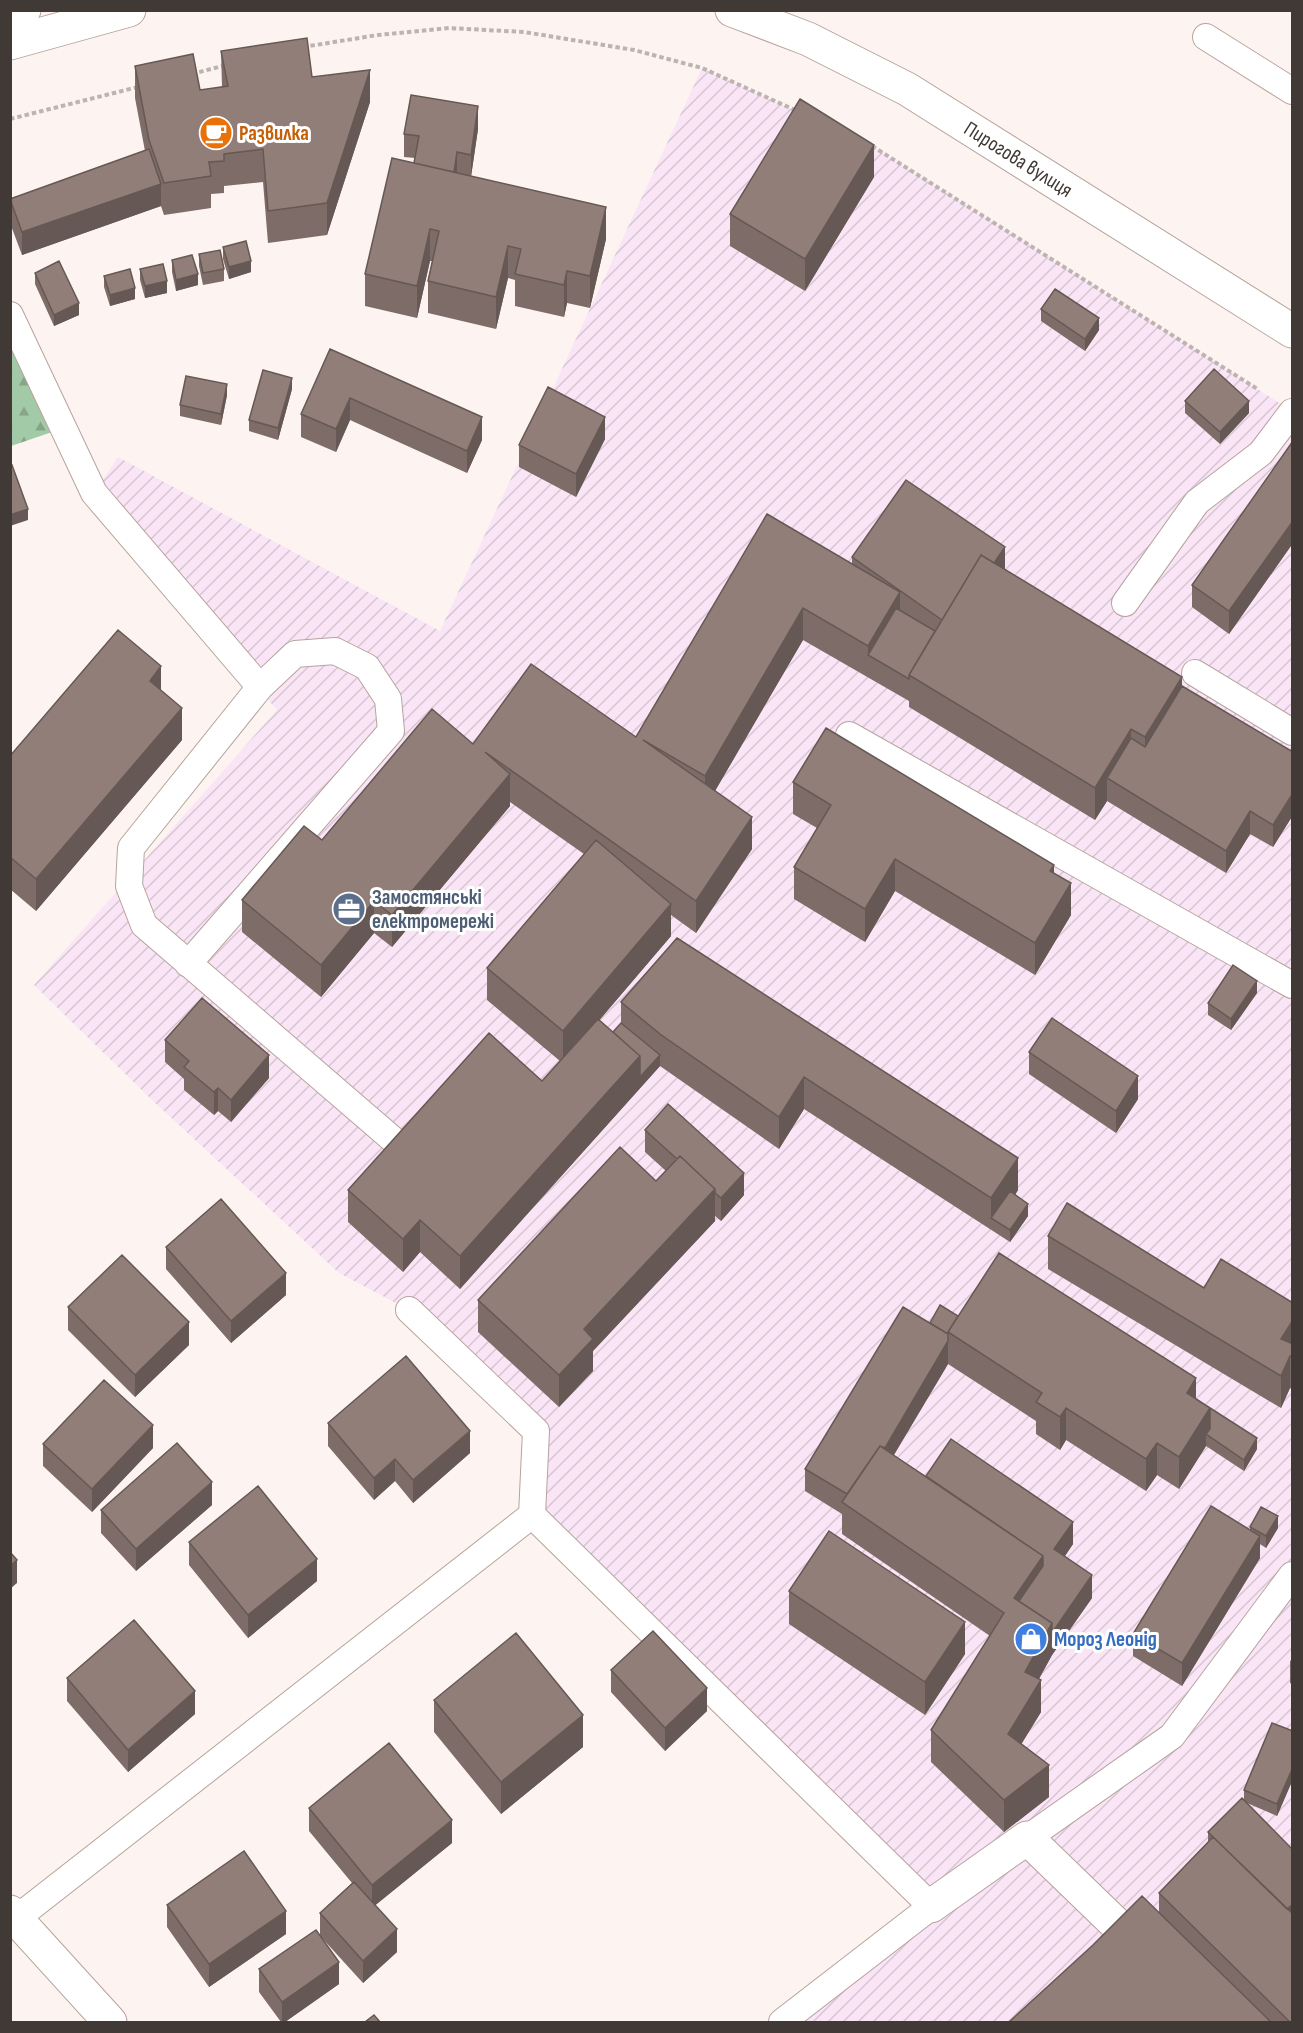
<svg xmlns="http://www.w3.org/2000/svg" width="1303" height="2033" font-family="'Sofia Sans Condensed',sans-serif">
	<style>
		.industrial { fill: url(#industrial-furrows) }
		.forest { fill: url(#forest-firs) }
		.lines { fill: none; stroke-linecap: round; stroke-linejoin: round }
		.service-casing { stroke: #b7a39c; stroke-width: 28 }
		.minor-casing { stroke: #b7a39c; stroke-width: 35 }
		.secondary-casing { stroke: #b7a39c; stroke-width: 35 }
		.path { stroke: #bdb4b1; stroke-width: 4; stroke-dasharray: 4.5 3; stroke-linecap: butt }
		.service { stroke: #fff; stroke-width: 26 }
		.minor { stroke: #fff; stroke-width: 33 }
		.secondary { stroke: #fff; stroke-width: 33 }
		.wall { fill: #7d6c67 }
		.shaded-wall { fill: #665854 }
		.building { fill: #917e78; stroke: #665854; stroke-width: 1.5 }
		.labels { text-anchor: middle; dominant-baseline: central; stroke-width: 6; stroke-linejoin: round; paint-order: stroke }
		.food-label { font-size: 21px; font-weight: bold; fill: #c56008; stroke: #fff; text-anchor: start }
		.street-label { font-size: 21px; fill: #413936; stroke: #fff }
		.service-label { font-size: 21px; font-weight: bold; fill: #4e5e75; stroke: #fff; text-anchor: start }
		.shop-label { font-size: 21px; font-weight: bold; fill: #366cbe; stroke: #fff; text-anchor: start }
	</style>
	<defs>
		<pattern id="industrial-furrows" width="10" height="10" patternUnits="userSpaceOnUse" patternTransform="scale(1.5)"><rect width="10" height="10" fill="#f9e5f5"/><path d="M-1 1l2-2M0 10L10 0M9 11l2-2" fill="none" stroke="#d7c5d3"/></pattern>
		<pattern id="forest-firs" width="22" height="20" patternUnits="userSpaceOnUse" patternTransform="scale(1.5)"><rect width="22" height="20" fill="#a3caa7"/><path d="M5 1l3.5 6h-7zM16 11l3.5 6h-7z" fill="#86a589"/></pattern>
	</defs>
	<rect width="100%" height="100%" fill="#fdf4f1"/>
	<path class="industrial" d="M702 68 874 147 1292 411V2022H782L931 1906 532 1515 536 1431 409 1310 339 1273 152 1100 34 985 277 710 94 493 118 457 440 631Z"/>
	<path class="forest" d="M10 315 64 428 11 446H10Z"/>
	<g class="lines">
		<defs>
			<path id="service" d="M1206 37 1292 91
				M10 315 94 493 260 687
				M1125 603 1197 502 1261 453 1292 412
				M1195 673 1292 732
				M849 735 1292 985
				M188 964 391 731 388 699 367 667 335 651 295 654 260 687 131 848 129 886 144 925 397 1143
				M409 1310 536 1431 532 1515 931 1906
				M1012 1849 1172 1736 1292 1575
				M17 1918 532 1515
				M782 2022 945 1896"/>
			<path id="minor" d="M931 1906 1027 1838 1146 1953
				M10 1912 110 2022"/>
			<g id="secondary">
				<path id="s1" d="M732 10 808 39 907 89 1292 331"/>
				<path d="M10 18 24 10"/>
				<path d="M10 43 129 10"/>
			</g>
		</defs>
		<use href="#service" class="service-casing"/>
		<use href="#minor" class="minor-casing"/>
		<use href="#secondary" class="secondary-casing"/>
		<path class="path" d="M303 47 378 35 449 28 524 32 634 50 702 68 797 111
			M192 74 226 65
			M10 119 138 87
			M872 146 1259 390"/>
		<use href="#service" class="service"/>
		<use href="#minor" class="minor"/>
		<use href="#secondary" class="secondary"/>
	</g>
	<path class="wall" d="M221 51 312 77 370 102 327 235 268 243 263 182 224 186V193L211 194V208L164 215 161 206 22 255 10 223V199L145 151 135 98V66L200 90 222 87Z
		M478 129 471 176 606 239 590 308 567 303 564 317 515 306V280L508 278 496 329 428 313V281L432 261H430L417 318 365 306V274L414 163 415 158 404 157V134Z
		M874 177 805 291 730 246V214Z
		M223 247 251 272 229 279 223 259Z
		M199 254 224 269V281L203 285 199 266Z
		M172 260 198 285 176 291 172 272Z
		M140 269 167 293 145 298 140 280Z
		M35 273 79 315 54 326 35 284Z
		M104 276 135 299 110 306 104 287Z
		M1041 309 1099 330 1085 351 1041 321Z
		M330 349 482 440 467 473 350 420 336 452 301 437V414Z
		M292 389 278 440 249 431V420Z
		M227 395 221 425 180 416V405Z
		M1185 401 1249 413 1220 444 1185 413Z
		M605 439 576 497 519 467V445Z
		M1293 441V543L1229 634 1192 607V585Z
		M852 557 1005 569 1182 686 1293 752V815L1273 847 1250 834 1226 873 1107 801 1095 820 909 707V701L803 640 715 791 752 849 696 933 671 915V936L599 1020 613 1032 621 1023V1002L677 938 1018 1190 1015 1195 1028 1216 1010 1242 804 1109 779 1149 660 1066 460 1289 420 1252 403 1272 348 1222V1190L542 1081 560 1061 487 1000V968L584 854 510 802V806L392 947 374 933 321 997 242 932V900L322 840 473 744 636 737 852 564Z
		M182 740 36 911 10 889V756Z
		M793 782 1054 873 1071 915 1035 975 895 891 865 942 794 899V867L817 828 793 814Z
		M1257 993 1231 1030 1208 1015V1003Z
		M165 1040 269 1078 231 1122 218 1111 214 1115 184 1090V1079L165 1062Z
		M1029 1052 1138 1099 1116 1133 1029 1074Z
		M645 1130 744 1195 721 1221 715 1216V1221L593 1351V1371L559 1407 478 1332V1300L656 1181 666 1171 645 1152Z
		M1048 1236 1204 1288 1293 1303V1390L1290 1388 1281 1408 1048 1269Z
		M166 1247 286 1295 231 1343 166 1269Z
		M68 1307 189 1345 135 1397 68 1330Z
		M958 1316 1196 1399 1257 1449 1244 1471 1206 1446 1179 1489 1157 1475 1146 1491 1066 1440 1060 1450 1036 1434V1421L948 1364 894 1455 926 1476 1073 1544 1065 1556 1092 1598 1052 1655 1039 1679 1041 1712 1021 1744 1049 1797 1004 1832 931 1762V1730L990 1636 842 1534V1514L805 1491V1469L930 1323Z
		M328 1423 470 1453 413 1503 395 1481 374 1500 328 1446Z
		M43 1444 153 1448 92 1512 43 1466Z
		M212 1505 136 1571 101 1533V1510Z
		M1250 1527 1278 1528 1266 1548 1260 1544V1558L1182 1686 1133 1656V1634L1250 1529Z
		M189 1542 317 1581 248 1638 189 1565Z
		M789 1591 965 1654 925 1715 789 1624Z
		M1293 1658V1685L1290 1683V1661Z
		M611 1670 707 1711 665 1751 611 1692Z
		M67 1678 195 1714 128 1772 67 1701Z
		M434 1700 583 1747 501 1814 434 1732Z
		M1293 1731V1779L1277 1816 1247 1803 1293 2022H1009L1159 1912V1893L1208 1842V1832L1244 1800V1790Z
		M309 1808 452 1843 375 1905 397 1952 363 1983 322 1938 339 1984 285 2022H281L259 1992V1969L320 1935V1913L352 1883 309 1831Z
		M167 1905 286 1934 209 1987 167 1927Z"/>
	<path class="shaded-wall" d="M370 70V102L327 235V203Z
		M478 106V129L471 177V155Z
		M874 145V177L805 291V259Z
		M457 152V175L452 181Z
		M161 184V206L22 255V232Z
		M606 207V239L590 308V276Z
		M430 229V261L417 318V286Z
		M508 246V278L496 329V297Z
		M251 261V272L229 279V267Z
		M567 271V303L564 317V285Z
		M198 274V285L176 291V280Z
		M167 281V293L145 298V286Z
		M135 288V299L110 306V295Z
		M79 303V315L54 326V315Z
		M1099 318V330L1085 351V339Z
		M292 378V389L278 440V428Z
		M227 384V395L221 425V414Z
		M350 398V420L336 452V429Z
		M1249 401V413L1220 444V432Z
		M482 417V440L467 473V451Z
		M605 417V439L576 497V474Z
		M28 509V520L10 526V515Z
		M1293 521V543L1229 634V611Z
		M1005 547V569L989 570Z
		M900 592V624L868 655V646Z
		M803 608V640L705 808V776Z
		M161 666V698L150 681Z
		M1182 677V709L1145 769V737Z
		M182 708V740L36 911V879Z
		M1131 729V761L1107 778V801L1095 820V788Z
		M510 774V806L392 947V915Z
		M1293 793V815L1273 847V825Z
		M1250 811V834L1226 873V851Z
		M752 817V849L696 933V901Z
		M895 859V891L865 942V909Z
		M1054 865V897L1050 871Z
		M1071 883V915L1035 975V943Z
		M374 901V933L321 997V965Z
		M671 904V936L563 1063V1031Z
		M1257 981V993L1231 1030V1019Z
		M269 1055V1078L231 1122V1100Z
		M660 1055V1066L460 1289V1256L640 1056Z
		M1138 1076V1099L1116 1133V1111Z
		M804 1077V1109L779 1149V1117Z
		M218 1088V1111L214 1115V1092Z
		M1018 1158V1190L996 1222 991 1218V1230V1198Z
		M744 1173V1195L721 1221V1198Z
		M715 1189V1221L593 1351V1371L559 1407V1375L584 1329Z
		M1028 1204V1216L1010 1242V1230Z
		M420 1220V1252L403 1272V1239Z
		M286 1273V1295L231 1343V1321Z
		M1293 1320V1352L1290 1356V1388L1281 1408V1339Z
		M189 1322V1345L135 1397V1375Z
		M948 1341V1364L880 1478 851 1497Z
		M1196 1378V1410L1187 1393Z
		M1066 1408V1440L1060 1450V1417Z
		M1210 1408V1437L1206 1434V1446L1179 1489V1457Z
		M153 1425V1448L92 1512V1489Z
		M470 1431V1453L413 1503V1480Z
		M1257 1438V1449L1244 1471V1460Z
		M1157 1443V1475L1146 1491V1459Z
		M395 1459V1481L374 1500V1478Z
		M212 1482V1505L136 1571V1549Z
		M1278 1516V1528L1266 1548V1536Z
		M1073 1522V1544L1054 1572V1549Z
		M1260 1536V1558L1182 1686V1663Z
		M1043 1556V1588L1025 1614 1014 1598Z
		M317 1559V1581L248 1638V1615Z
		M17 1560V1583L10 1589V1566Z
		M1092 1575V1598L1052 1655V1633Z
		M965 1622V1654L925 1715V1682Z
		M1052 1623V1655L1025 1704V1672Z
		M1041 1680V1712L1008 1766V1734Z
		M707 1688V1711L665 1751V1728Z
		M195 1691V1714L128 1772V1750Z
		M583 1715V1747L501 1814V1782Z
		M1049 1765V1797L1004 1832V1800Z
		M1293 1767V1779L1277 1816V1804Z
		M452 1820V1843L372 1908V1885Z
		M1293 1904V1926L1285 1911Z
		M286 1911V1934L209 1987V1964Z
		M397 1929V1952L363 1983V1961Z
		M339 1962V1984L285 2022H282V2002Z"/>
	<path class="building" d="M307 38 312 77 370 70 327 203 268 211 263 149 224 154V161L209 162 211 176 164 183 149 140 135 66 193 54 200 90 228 86 221 51Z
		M411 95 478 106 471 155 457 152 454 172 414 163 419 136 404 134Z
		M800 99 874 145 805 259 730 214Z
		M149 149 161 184 22 232 10 199Z
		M392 158 606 207 590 276 567 271 564 285 515 274 521 249 508 246 496 297 428 281 439 231 430 229 417 286 365 274Z
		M246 241 251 261 229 267 223 247Z
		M220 250 224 269 203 273 199 254Z
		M192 255 198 274 176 280 172 260Z
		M59 261 79 303 54 315 35 273Z
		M163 264 167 281 145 286 140 269Z
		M130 269 135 288 110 295 104 276Z
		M1055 289 1099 318 1085 339 1041 309Z
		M330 349 482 417 467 451 350 398 336 429 301 414Z
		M1214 369 1249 401 1220 432 1185 401Z
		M263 370 292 378 278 428 249 420Z
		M186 376 227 384 221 414 180 405Z
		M548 387 605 417 576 474 519 445Z
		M1293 441V521L1229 611 1192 585Z
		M12 465 28 509 10 515V466Z
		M906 480 1005 547 994 563 981 555 942 620 852 557Z
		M767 514 900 592 868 646 803 608 705 776 643 740 752 817 696 901 485 752 510 774 392 915 374 901 321 965 242 900 304 826 322 840 432 709 473 744 531 664 636 737Z
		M981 555 1182 677 1145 737 1131 729 1095 788 909 675Z
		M896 608 935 631 909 675V679L868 655Z
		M118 630 161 666 150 681 182 708 36 879 10 857V756Z
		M1182 686 1293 752V793L1273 825 1250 811 1226 851 1107 778 1131 738 1145 747Z
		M826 728 1054 865 1050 871 1071 883 1035 943 895 859 865 909 794 867 831 805 793 782Z
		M596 840 671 904 563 1031 487 968Z
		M677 938 1018 1158 991 1198 804 1077 779 1117 660 1034 621 1002Z
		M1233 965 1257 981 1231 1019 1208 1003Z
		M202 998 269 1055 231 1100 218 1088 214 1092 184 1067 189 1061 165 1040Z
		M1052 1018 1138 1076 1116 1111 1029 1052Z
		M598 1019 640 1056 460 1256 420 1220 403 1239 348 1190 489 1033 542 1081Z
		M621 1023 660 1055 640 1077V1056L613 1032Z
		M668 1104 744 1173 721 1198 715 1193V1189L680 1156 677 1159 645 1130Z
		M620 1147 656 1181 680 1156 715 1189 584 1329 593 1339 559 1375 478 1300Z
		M1010 1191 1028 1204 1010 1230 991 1218Z
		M221 1199 286 1273 231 1321 166 1247Z
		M1067 1203 1204 1288 1221 1259 1293 1303V1320L1281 1339 1293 1344V1358L1290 1356 1281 1376 1048 1236Z
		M999 1253 1196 1378 1187 1393 1210 1408 1179 1457 1157 1443 1146 1459 1066 1408 1060 1417 1036 1402 1042 1393 948 1332Z
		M122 1255 189 1322 135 1375 68 1307Z
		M940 1305 958 1316 948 1332V1334L930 1323Z
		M903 1307 948 1334V1341L885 1448 880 1446 847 1494 805 1469Z
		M406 1356 470 1431 413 1480 395 1459 374 1478 328 1423Z
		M104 1380 153 1425 92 1489 43 1444Z
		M1196 1399 1257 1438 1244 1460 1206 1434 1210 1429V1408Z
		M951 1439 1073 1522 1054 1549 1092 1575 1052 1633V1623L1019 1601 1043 1566V1556L926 1476Z
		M177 1443 212 1482 136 1549 101 1510Z
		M880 1446 1043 1556 1014 1598 1052 1623 1025 1672 1041 1680 1008 1734 1049 1765 1004 1800 931 1730 1004 1613 842 1502Z
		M258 1486 317 1559 248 1615 189 1542Z
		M1211 1506 1260 1536 1182 1663 1133 1634Z
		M1261 1507 1278 1516 1266 1536 1250 1527Z
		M829 1531 965 1622 925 1682 789 1591Z
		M10 1552 17 1560 10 1566Z
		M134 1620 195 1691 128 1750 67 1678Z
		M653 1631 707 1688 665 1728 611 1670Z
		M516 1633 583 1715 501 1782 434 1700Z
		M1272 1723 1293 1731V1767L1277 1804 1244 1790Z
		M389 1743 452 1820 372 1885 309 1808Z
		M1242 1798 1293 1850V1904L1287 1909 1208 1832Z
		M1213 1837 1293 1914V2022H1290L1159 1893Z
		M244 1851 286 1911 209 1964 167 1905Z
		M354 1882 397 1929 363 1961 320 1913Z
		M1142 1896 1271 2022H1009L1093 1945Z
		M316 1930 339 1962 282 2002 259 1969Z
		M374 2015 380 2022H365Z"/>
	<defs>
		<symbol id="cafe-disc" viewBox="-11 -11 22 22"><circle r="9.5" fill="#e8710a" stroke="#fff"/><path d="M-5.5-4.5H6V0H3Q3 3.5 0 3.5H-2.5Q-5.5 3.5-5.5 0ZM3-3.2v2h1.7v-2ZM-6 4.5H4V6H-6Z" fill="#fff"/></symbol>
		<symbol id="office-disc" viewBox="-11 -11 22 22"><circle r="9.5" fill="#5c6f8a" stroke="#fff"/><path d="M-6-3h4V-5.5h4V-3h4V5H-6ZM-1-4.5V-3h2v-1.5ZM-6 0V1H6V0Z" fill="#fff"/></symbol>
		<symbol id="shop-disc" viewBox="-11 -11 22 22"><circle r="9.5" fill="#3f7fe0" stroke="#fff"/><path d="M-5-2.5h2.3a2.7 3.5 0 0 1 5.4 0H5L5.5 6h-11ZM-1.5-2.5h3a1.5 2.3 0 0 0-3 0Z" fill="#fff"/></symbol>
	</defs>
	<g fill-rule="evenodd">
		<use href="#cafe-disc" x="197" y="114" width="38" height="38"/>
		<use href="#office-disc" x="330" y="890" width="38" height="38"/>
		<use href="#shop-disc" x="1012" y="1620" width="38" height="38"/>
	</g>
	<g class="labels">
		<g class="food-label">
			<text x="239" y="133">Развилка</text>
		</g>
		<g class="street-label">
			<text stroke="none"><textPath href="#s1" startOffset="324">Пирогова вулиця</textPath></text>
		</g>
		<g class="service-label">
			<text x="372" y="897">Замостянські<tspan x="372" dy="24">електромережі</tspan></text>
		</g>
		<g class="shop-label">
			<text x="1054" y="1639">Мороз Леонід</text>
		</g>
	</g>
	<rect width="1303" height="2033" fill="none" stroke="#413936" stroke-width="24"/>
</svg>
